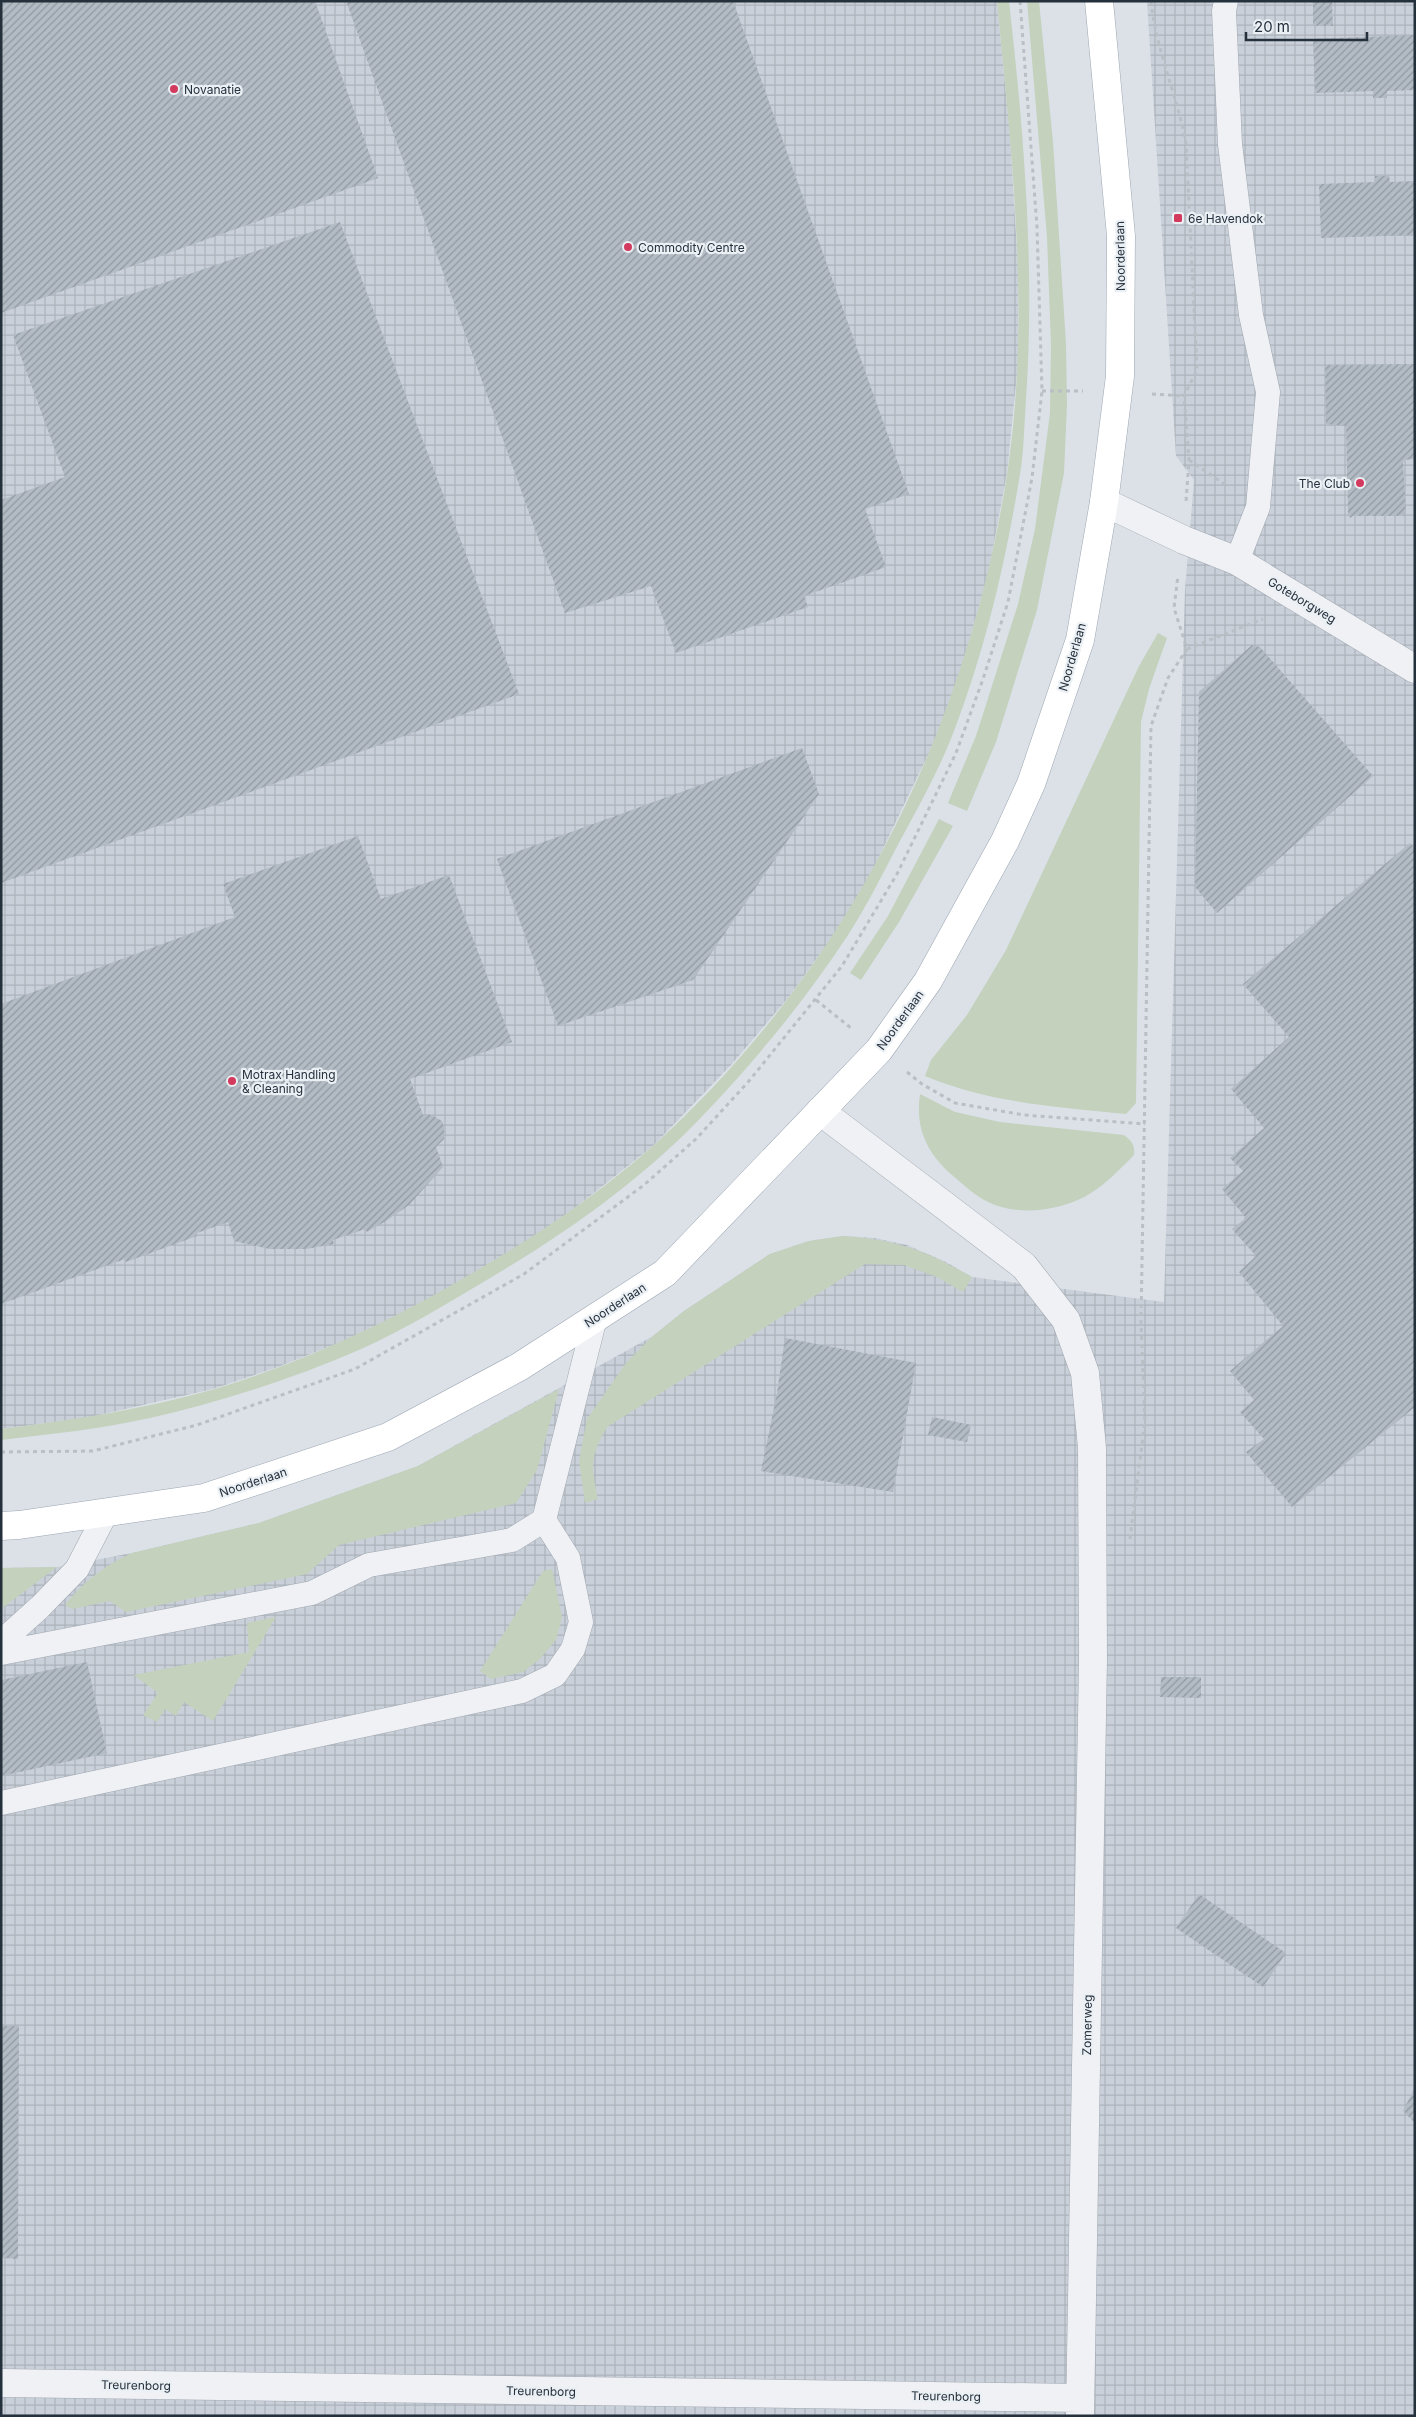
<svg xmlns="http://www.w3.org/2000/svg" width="1416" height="2417" font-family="Inter,sans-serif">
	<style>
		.industrial { fill: url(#industrial-grid) }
		.green { fill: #c3d1bd }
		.building { fill: url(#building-hatch) }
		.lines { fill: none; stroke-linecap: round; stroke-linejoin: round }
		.lane-casing { stroke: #a1a8b1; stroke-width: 25 }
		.street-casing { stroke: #a1a8b1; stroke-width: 29 }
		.primary-casing { stroke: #9ba6b3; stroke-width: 29 }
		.path { stroke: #babfc5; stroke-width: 3; stroke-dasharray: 4 4; stroke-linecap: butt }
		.lane { stroke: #eff1f5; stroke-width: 24 }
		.street { stroke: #eff1f5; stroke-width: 28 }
		.primary { stroke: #fff; stroke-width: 28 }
		.poi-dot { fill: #d23a5e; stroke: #ebf0f4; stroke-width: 2 }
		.labels { text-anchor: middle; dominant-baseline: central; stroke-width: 4.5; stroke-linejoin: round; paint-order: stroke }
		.poi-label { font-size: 12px; fill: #25303d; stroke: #ebf0f4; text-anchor: start }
		.street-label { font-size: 12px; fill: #25303d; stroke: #ebf0f4 }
	</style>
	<defs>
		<pattern id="industrial-grid" width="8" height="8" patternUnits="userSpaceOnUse" patternTransform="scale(1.25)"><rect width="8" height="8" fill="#cad0d9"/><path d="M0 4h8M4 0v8" fill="none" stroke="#adb3bb"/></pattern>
		<pattern id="building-hatch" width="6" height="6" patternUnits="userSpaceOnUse" patternTransform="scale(1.25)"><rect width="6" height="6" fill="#b3bbc4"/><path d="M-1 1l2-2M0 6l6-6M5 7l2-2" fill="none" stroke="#9198a0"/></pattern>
	</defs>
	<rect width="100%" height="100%" fill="#dce1e7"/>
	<path class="industrial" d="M1 1H997L1010 136 1018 268V363L1007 473 988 575 962 666 938 734 867 882 839 928 788 998 732 1064 653 1146 556 1223 435 1296 351 1338 278 1367 213 1389 86 1418 1 1429Z
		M1147 1H1415V2416H1V1568L57 1567 132 1553 259 1523 418 1466 653 1336 684 1311 770 1254 809 1241 843 1236 875 1238 907 1245 946 1262 972 1277 1164 1302 1185 590 1194 480 1176 456Z"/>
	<path class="green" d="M997 1H1009C1024 134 1035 266 1026 400 1024 427 1024 454 1019 480 1005 565 985 650 954 731 940 768 920 804 901 839 884 871 868 904 848 935 808 996 761 1054 711 1107 647 1176 570 1231 490 1278 448 1303 404 1330 359 1350 292 1379 220 1402 150 1418 101 1429 51 1434 1 1440V1429C73 1420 145 1409 215 1389 307 1361 394 1320 476 1271 539 1234 599 1194 654 1145 847 970 967 731 1007 475 1031 318 1012 158 997 1Z
		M1027 1H1039L1053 142 1066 344 1067 405 1064 473 1037 610 996 742 967 811 948 803 976 736 1018 604 1035 529 1050 413 1051 345 1047 237Z
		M1158 633 1167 638 1149 689 1141 722 1136 1103 1126 1114C1058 1107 989 1103 925 1076L931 1060 967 1015 1006 950 1139 666Z
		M939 819 953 826 899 922 861 980 850 973 888 916Z
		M920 1094 955 1112 1000 1122 1124 1135C1132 1141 1135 1145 1134 1155 1121 1168 1107 1183 1091 1193 1063 1211 1018 1217 988 1202 975 1196 963 1184 952 1175 927 1153 915 1128 920 1094Z
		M843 1236C898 1240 924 1250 972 1277L963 1292 937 1277 904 1265 865 1264 607 1427C589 1459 591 1465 598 1499L585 1503 579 1461 587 1419 626 1363 653 1336 684 1311 770 1254 809 1241Z
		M559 1389 537 1470 516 1503 339 1545 307 1574 126 1612 110 1601 72 1609 65 1605C82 1583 106 1564 132 1553L259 1523 418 1466Z
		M57 1567 1 1609V1568Z
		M552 1569 562 1617 556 1640 540 1659 523 1672 491 1679 480 1671 543 1571Z
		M276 1617 213 1721 184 1702 176 1716 165 1709 157 1722 143 1715 158 1693 134 1675 249 1652 247 1623Z"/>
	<path class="building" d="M1 1H315L378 178 1 313Z
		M346 1H733L909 494 865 509 886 567 804 596 808 607 676 653 651 586 565 613Z
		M1313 1H1332L1333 26H1313Z
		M1415 35V90L1387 91V98H1373V91L1315 93 1313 39Z
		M1375 176H1389L1390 182 1415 181V235L1321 238 1319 184 1375 182Z
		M340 222 519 694 1 883V500L65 477 13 335Z
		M1415 364V459L1404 460 1403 463 1406 513 1403 516H1353L1350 518 1348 513 1346 426 1326 424 1325 368 1327 365Z
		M1252 645 1260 647 1373 776 1217 913 1195 887 1199 692Z
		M802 748 819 794 693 980 558 1026 497 859Z
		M358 836 381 899 449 875 512 1042 410 1079 423 1115 428 1114 435 1117 442 1121 444 1127V1139L436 1147 443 1167 409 1205 386 1221 367 1232 365 1229 333 1240 334 1244 306 1249H269L234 1241 228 1222 197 1233V1236L126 1262 125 1259 1 1304V1004L235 917 223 884Z
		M1410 843 1415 848V1407L1292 1507 1246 1452 1264 1439 1240 1412 1254 1400 1230 1371 1283 1326 1239 1272 1256 1256 1232 1229 1246 1218 1222 1189 1243 1171 1230 1158 1264 1128 1231 1089 1289 1037 1243 984Z
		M785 1338 916 1363 893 1492 761 1471 777 1393Z
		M932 1417 971 1425 967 1442 928 1435Z
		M87 1662 107 1753 1 1776V1680Z
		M1161 1677H1201V1698L1160 1697Z
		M1199 1894 1286 1953 1263 1987 1176 1928Z
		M1 2026H19L18 2259 1 2258Z
		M1415 2087V2123L1403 2111Z"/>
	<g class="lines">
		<defs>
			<path id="lane" d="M1226 1 1224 11 1230 144 1251 315 1268 392 1258 507 1237 561
				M1 1642 40 1607 77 1569 106 1513
				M1 1653 312 1593 369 1565 512 1540 544 1520
				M1 1803 522 1691 555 1675 573 1649 581 1622 568 1558 544 1520 595 1318"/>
			<path id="street" d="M1104 502 1184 540 1237 561 1415 669
				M820 1111 1024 1266 1066 1320 1085 1373 1092 1448 1093 1659 1080 2416
				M1 2383 1080 2398"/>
			<path id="primary" d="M1 1526 19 1525 204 1498 388 1437 519 1367 665 1273 879 1050 928 981 1005 841 1031 784 1080 640 1104 502 1120 376 1121 236 1099 1"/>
		</defs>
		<use href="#lane" class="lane-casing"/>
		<use href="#street" class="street-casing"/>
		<use href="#primary" class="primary-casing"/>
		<path class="path" d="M1151 1C1156 50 1177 95 1186 143L1197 370 1184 396 1189 460 1186 502
			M1042 391H1083
			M1152 394 1184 396
			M1189 460 1227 486
			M1187 649 1263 619
			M816 1000 851 1028
			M907 1072 922 1084 955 1103 1024 1115 1145 1124
			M1 1452 93 1451 197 1425 355 1369 524 1274 644 1185 696 1139 749 1081 842 966 897 874 956 753 983 679 1008 602 1032 478 1042 391 1037 227 1020 1
			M1130 1539 1145 1421 1141 1321 1151 726 1168 678 1187 649 1174 608 1178 575"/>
		<use href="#lane" class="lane"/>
		<use href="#street" class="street"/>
		<use href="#primary" class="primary"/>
	</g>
	<g class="poi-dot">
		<circle cx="174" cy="89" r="5"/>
		<rect x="1173" y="213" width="10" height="10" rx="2.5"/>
		<circle cx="628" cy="247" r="5"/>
		<circle cx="1360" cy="483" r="5"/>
		<circle cx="232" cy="1081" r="5"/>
	</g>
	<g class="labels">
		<g class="poi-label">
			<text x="184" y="89">Novanatie</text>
			<text x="1188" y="218">6e Havendok</text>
			<text x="638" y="247">Commodity Centre</text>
			<text x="1350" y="483" text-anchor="end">The Club</text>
			<text x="242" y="1074">Motrax Handling<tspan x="242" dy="14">&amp; Cleaning</tspan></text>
		</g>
		<g class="street-label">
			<text transform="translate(1120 256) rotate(-91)">Noorderlaan</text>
			<text transform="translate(1302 600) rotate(31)">Goteborgweg</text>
			<text transform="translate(1072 657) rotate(-74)">Noorderlaan</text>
			<text transform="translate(900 1020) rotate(-54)">Noorderlaan</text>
			<text transform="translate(615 1305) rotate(-33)">Noorderlaan</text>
			<text transform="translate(253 1482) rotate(-18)">Noorderlaan</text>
			<text transform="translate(1087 2025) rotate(-89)">Zomerweg</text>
			<text transform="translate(136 2385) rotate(1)">Treurenborg</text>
			<text transform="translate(541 2391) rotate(1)">Treurenborg</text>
			<text transform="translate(946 2396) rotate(1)">Treurenborg</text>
		</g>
	</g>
	<rect width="1416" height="2417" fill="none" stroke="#25303d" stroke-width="5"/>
	<path d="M1246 32v8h121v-8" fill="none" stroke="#25303d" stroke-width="2.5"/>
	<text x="1254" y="32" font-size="15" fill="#25303d" stroke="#ebf0f4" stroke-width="4" paint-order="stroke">20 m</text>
</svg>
